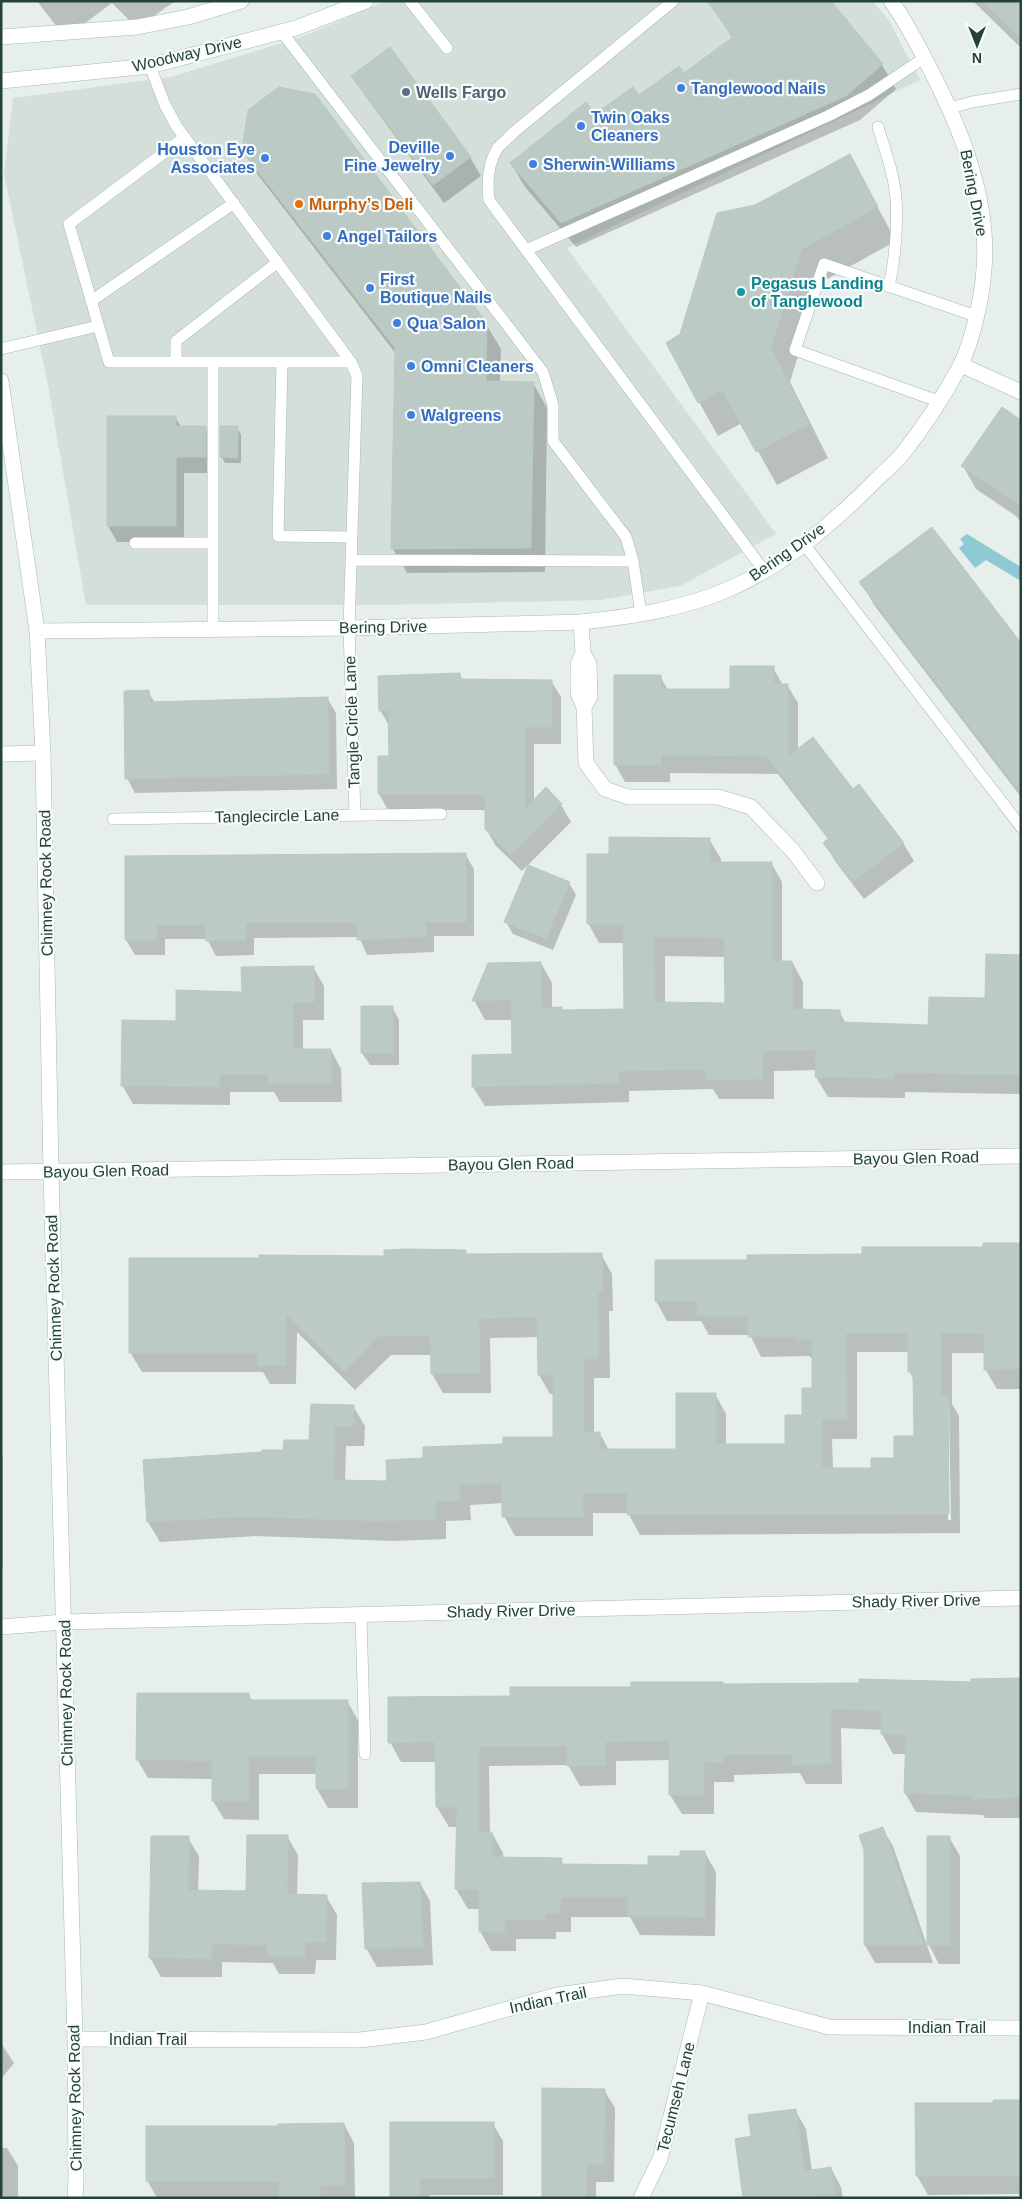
<svg xmlns="http://www.w3.org/2000/svg" width="1022" height="2199" font-family="Arial,sans-serif">
	<style>
		.built { fill: #d4dfda }
		.water { fill: #8ec9d4 }
		.shadow { fill: #0003; fill-rule: evenodd }
		.building { fill: #bbcac4; stroke: #b8c9c2; fill-rule: evenodd }
		.lines { fill: none; stroke-linecap: round; stroke-linejoin: round }
		.service-casing { stroke: #a8b8b2; stroke-width: 12 }
		.minor-casing { stroke: #a8b8b2; stroke-width: 16 }
		.tertiary-casing { stroke: #a8b8b2; stroke-width: 16 }
		.secondary-casing { stroke: #a4bbb3; stroke-width: 16 }
		.service { stroke: #fff; stroke-width: 11 }
		.minor { stroke: #fff; stroke-width: 15 }
		.tertiary { stroke: #fff; stroke-width: 15 }
		.secondary { stroke: #fff; stroke-width: 15 }
		.shop-dot { fill: #3f7fe0; stroke: #f7fbf9; stroke-width: 2 }
		.service-dot { fill: #5c6f8a; stroke: #f7fbf9; stroke-width: 2 }
		.food-dot { fill: #e8710a; stroke: #f7fbf9; stroke-width: 2 }
		.culture-dot { fill: #0f9aa8; stroke: #f7fbf9; stroke-width: 2 }
		.labels { text-anchor: middle; dominant-baseline: central; stroke-width: 4.5; stroke-linejoin: round; paint-order: stroke }
		.street-label { font-size: 16px; fill: #24423a; stroke: #f7fbf9 }
		.shop-label { font-size: 16px; font-weight: bold; fill: #366cbe; stroke: #f7fbf9; text-anchor: start }
		.service-label { font-size: 16px; font-weight: bold; fill: #4e5e75; stroke: #f7fbf9; text-anchor: start }
		.food-label { font-size: 16px; font-weight: bold; fill: #c56008; stroke: #f7fbf9; text-anchor: start }
		.culture-label { font-size: 16px; font-weight: bold; fill: #0d838f; stroke: #f7fbf9; text-anchor: start }
	</style>
	<rect width="100%" height="100%" fill="#e6efeb"/>
	<path class="built" d="M386 1H872L889 20 920 80 567 248 776 534 680 586 601 600 384 605H86L48 385 4 174 13 98 171 77 301 37Z"/>
	<path class="water" d="M967 534 1021 567V581L986 560 975 568 959 548 964 544 960 539Z"/>
	<path class="shadow" d="M37 1H175L147 21H130L112 3 77 29 57 27Z
		M709 1H830L882 65 896 89 860 120 576 247 525 187 511 163 594 116 684 74 733 39Z
		M973 1H1021V48Z
		M353 76 470 157 481 176 444 203 364 94Z
		M243 150 391 197 486 324 501 349 500 383H533L547 408 545 572 407 573 393 549 396 354 258 175Z
		M849 155 896 241 820 283 790 382 828 458 777 485 742 423 718 436 699 402 681 335 756 206Z
		M176 418 181 427 205 428 214 444V473H184V542H117L108 526Z
		M1021 421V522L1016 516 976 489 963 466Z
		M222 428H237L241 434V463H225L222 457Z
		M861 582 1021 645V797L874 605Z
		M773 668 783 685H787L798 703V751L853 790 903 843 914 861 864 899 835 861 825 843 829 840 778 774 670 773V782H625L615 764 660 676 668 690H731Z
		M460 675 463 680 551 681 561 697V744H534V801L546 789 561 805 571 822 522 871 496 846 486 829V810H388L379 794 390 758V727L380 710Z
		M148 692 155 703 327 698 336 713 337 789 135 793 127 778Z
		M709 839 721 859V863H771L782 882V962H792L803 982V1010L839 1011 846 1024 930 1026 987 1000 1021 956V1094L905 1092V1098L828 1097 816 1077V1070L774 1071V1099H719L713 1089 629 1091V1102L485 1106 473 1087 514 1056 513 1020H485L474 1000 541 963 552 983V1009L561 1008 563 1011 625 1010 624 943H599L588 923 611 855ZM665 956 726 957V1004H665Z
		M465 854 474 869V936H434V952L367 955 359 937 254 938V955L216 956 207 939H165V955H135L126 940V857Z
		M569 883 576 895 553 950 513 934 506 922Z
		M313 967 324 986V1020H303V1050H331L341 1069 342 1102H280L274 1092H230V1105L133 1104 122 1085 177 1022Z
		M392 1007 399 1020V1065H370L362 1053Z
		M1021 1244V1389H997L985 1369V1353H952V1404L959 1416 960 1533 640 1535 628 1513H593V1536H515L504 1516V1503L470 1505 471 1520 446 1521V1539L394 1541 256 1536 160 1542 148 1522 145 1461 285 1451 311 1441 353 1406 365 1426 364 1446H346L345 1481 388 1483 424 1460 554 1439V1394H550L539 1375 538 1337 490 1338 491 1393H443L432 1374V1355H391L355 1390 297 1332 296 1384H270L263 1372H142L130 1352 385 1257 465 1251 468 1256 601 1254 612 1274 613 1311H609L610 1378H594V1434H600L609 1450H677L715 1394 726 1414V1446H787L803 1417 813 1389V1359L809 1356 761 1357 750 1335H709L701 1321H667L656 1301V1261H748L984 1248ZM857 1352H910V1372L914 1380 915 1437 895 1459 872 1469H833L832 1439H857ZM947 1404 949 1407 951 1520H948Z
		M1 1454 3 1457V1567H1Z
		M1021 1680V1818H985L983 1815 916 1812 905 1793 906 1754H893L882 1734V1730L841 1728 842 1784H806L800 1773 734 1775V1782H714V1814H682L670 1795V1760L616 1761V1785L580 1786 568 1765 489 1766 490 1833H492L503 1853V1858L561 1860 564 1865 649 1866 705 1853 716 1872 715 1936 640 1935 630 1917H571V1932H556V1939H516V1951H491L480 1931V1909H468L456 1889 458 1827H449L437 1807V1762H401L390 1742 511 1697 632 1688 972 1683Z
		M249 1695 252 1701H347L358 1720V1808H328L317 1789V1774H259V1820L224 1819 213 1801V1779L148 1778 137 1759Z
		M882 1828 893 1846 933 1963H875L865 1945Z
		M287 1836 298 1855 297 1896H326L337 1915 336 1960H316L315 1974H279L273 1963 222 1962V1977H161L150 1958 188 1838 199 1856 198 1892 247 1893Z
		M929 1837H949L960 1856V1964H939L929 1945Z
		M420 1883 430 1901 433 1965 377 1967 366 1948Z
		M1 2043 14 2063 1 2079Z
		M604 2090 615 2108 614 2182H596V2198H543Z
		M1021 2102V2194L928 2195 917 2176 994 2104Z
		M795 2110 806 2129 812 2171 831 2168 841 2187 843 2198H745L752 2137Z
		M344 2124 354 2143 355 2198H157L147 2180 279 2128Z
		M493 2124 503 2141V2195H430V2198H391Z
		M1 2148H7L18 2166V2198H1Z"/>
	<path class="building" d="M707 1H831L883 64 846 96 561 223 510 163 586 102 595 114 633 87 639 95 679 66 684 73 733 37Z
		M983 1H1021V39Z
		M390 47 471 157 433 185 351 76Z
		M279 87 315 94 392 196V203L395 201 487 323 486 381 534 382 531 548 391 549 395 348 242 151 248 110Z
		M850 154 878 207 802 249 771 347 809 424 756 452 722 390 698 403 666 343 680 334 717 213 755 205Z
		M1002 407 1021 420V506L961 466Z
		M107 416H176V426H206V457H176V526H107Z
		M220 426H238V458L220 457Z
		M932 527 1021 643V793L859 582Z
		M730 666H774V684H788V756L813 737 853 789 859 784 904 843 853 882 823 843 829 838 767 756 661 755V765H614V675H661V689H730Z
		M460 673V679L552 680V727H525V809L546 787 562 804 511 855 485 829V794H378V756H389L388 710 379 711 378 676Z
		M149 690 150 702 328 697 329 774 125 779 124 691Z
		M609 837 710 838V862H772V961H792L793 1009 840 1010V1022L928 1025 929 997 985 998 986 954 1021 955V1075L894 1073V1079L815 1077 816 1050 763 1051V1079L706 1080V1070L619 1071V1083L472 1087V1055L512 1054 511 1000 472 1001 488 963 541 962 542 1008 562 1007V1010L624 1009 623 924H587V854H609ZM654 937 724 938 725 1003 655 1002Z
		M466 853V922H426V937L357 940V922L246 923V940L206 941V925H157V940H125V856Z
		M528 865 570 882 546 939 504 922Z
		M314 966V1002H293V1049H331L332 1083 268 1084V1074H220V1087L121 1086 122 1020 176 1021V990L242 992 241 967Z
		M361 1006H393V1053H361Z
		M983 1243H1021V1369L984 1370V1334L941 1333V1395H948L949 1514 627 1515V1493H583V1517H502V1483L459 1485 460 1501 435 1502 436 1519 382 1521 244 1517 147 1522 143 1460 262 1452V1450H283L284 1440H309L311 1404 354 1405 353 1427 335 1426 334 1480 387 1481 386 1460 423 1458V1447L503 1444V1437H553V1375H538L537 1317 479 1319 480 1373 431 1374 430 1335 379 1336 344 1372 286 1314V1365H257L258 1353H129V1258H259V1255L384 1256V1250L407 1249 466 1250V1254L602 1253 603 1292H598L599 1359H584V1432H600V1449H676V1393H716V1444H785V1415H802V1388H812V1339L798 1340V1337H748V1316H697V1301H655V1260H747V1255L862 1254V1247H983ZM846 1333H908V1372H913L914 1436H894V1458H871V1468H822V1419H847Z
		M1021 1678V1798L973 1799V1796L904 1793 906 1735 881 1734V1711L831 1709V1764L793 1765V1754L723 1755V1762H704V1795H669V1741L605 1742V1766H567V1746H479V1832H492V1857L562 1858 561 1864 648 1865V1856H680V1851H705V1917L628 1916V1897H561L560 1913H545V1920H505V1932H479V1890L455 1889 457 1807H436L435 1742 388 1743V1697L510 1696V1687H631V1682H723V1684L859 1683V1679L971 1682V1679Z
		M137 1693H249V1700H348V1789H316V1756H249V1801H212V1761L136 1760Z
		M883 1827 924 1945H864V1850L859 1835Z
		M247 1835H288L287 1894 327 1895 326 1942H306L305 1956H267V1945L212 1944V1959L149 1958 151 1836H189L188 1890 246 1891Z
		M927 1836H950V1946L927 1945Z
		M420 1882 423 1947 365 1949 362 1883Z
		M542 2088 605 2089 604 2164H586V2198H542Z
		M993 2100H1021V2176H916L915 2103H993Z
		M796 2109 805 2171 831 2167 835 2194 809 2198H743L735 2139 751 2136 748 2115Z
		M390 2122H494V2178H420V2198H390Z
		M344 2123 345 2185 320 2186V2198H279V2181H146V2126H278V2124Z"/>
	<g class="lines">
		<defs>
			<path id="service" d="M410 1 447 48
				M673 1 514 132C509 138 501 143 497 149 488 164 487 184 489 200L765 572
				M281 31 543 372 553 405V441L626 537 633 561 641 614
				M150 66 165 105 177 127 351 362 357 376 349 628 355 815
				M950 108 972 102 1021 94
				M878 127C885 150 894 174 896 198 898 228 895 258 889 287
				M185 137 69 224 109 362H351
				M526 250 828 116 869 95 924 58
				M91 301 234 203
				M1 349 98 326
				M176 362V341L278 262
				M213 362V543
				M282 362 278 536 352 537
				M938 401 795 350 824 264 976 316
				M135 543H213V630
				M804 544 1021 827
				M352 560 633 561
				M113 819 441 814
				M361 1615 365 1754"/>
			<path id="minor" d="M961 365 1021 392
				M581 622 583 653 589 664 590 697 584 707
				M583 653 578 665V693L584 707 586 763 605 789 628 797H718L751 807 793 851 817 883
				M1 754 43 753
				M1 1172 1021 1156
				M64 1622 1021 1598
				M75 2039 360 2040 426 2032 557 1995 623 1986 702 1993 829 2027 1021 2028
				M641 2198 660 2159 702 1993"/>
			<path id="tertiary" d="M37 631 349 628 581 622C630 617 683 609 729 589 785 565 833 523 875 481 884 472 895 463 903 453 923 428 945 394 960 366 973 340 982 298 984 269 990 199 960 126 928 65 917 43 906 22 891 1
				M1 1627 64 1622"/>
			<path id="secondary" d="M1 37 137 27 188 17 241 1
				M1 81 150 66 296 28 366 1
				M1 381 37 631 43 753 51 1172 75 2039 76 2181 75 2198"/>
		</defs>
		<use href="#service" class="service-casing"/>
		<use href="#minor" class="minor-casing"/>
		<use href="#tertiary" class="tertiary-casing"/>
		<use href="#secondary" class="secondary-casing"/>
		<use href="#service" class="service"/>
		<use href="#minor" class="minor"/>
		<use href="#tertiary" class="tertiary"/>
		<use href="#secondary" class="secondary"/>
	</g>
	<g class="shop-dot">
		<circle cx="681" cy="88" r="5"/>
		<circle cx="581" cy="126" r="5"/>
		<circle cx="450" cy="156" r="5"/>
		<circle cx="265" cy="158" r="5"/>
		<circle cx="533" cy="164" r="5"/>
		<circle cx="327" cy="236" r="5"/>
		<circle cx="370" cy="288" r="5"/>
		<circle cx="397" cy="323" r="5"/>
		<circle cx="411" cy="366" r="5"/>
		<circle cx="411" cy="415" r="5"/>
	</g>
	<circle class="service-dot" cx="406" cy="92" r="5"/>
	<circle class="food-dot" cx="299" cy="204" r="5"/>
	<circle class="culture-dot" cx="741" cy="292" r="5"/>
	<g class="labels">
		<g class="street-label">
			<text transform="translate(187 54) rotate(-13)">Woodway Drive</text>
			<text transform="translate(974 193) rotate(79)">Bering Drive</text>
			<text transform="translate(787 552) rotate(-35)">Bering Drive</text>
			<text transform="translate(383 627) rotate(-1)">Bering Drive</text>
			<text transform="translate(352 722) rotate(-92)">Tangle Circle Lane</text>
			<text transform="translate(277 816) rotate(-1)">Tanglecircle Lane</text>
			<text transform="translate(46 883) rotate(-91)">Chimney Rock Road</text>
			<text transform="translate(916 1158) rotate(-1)">Bayou Glen Road</text>
			<text transform="translate(511 1164) rotate(-1)">Bayou Glen Road</text>
			<text transform="translate(106 1171) rotate(-1)">Bayou Glen Road</text>
			<text transform="translate(54 1288) rotate(-92)">Chimney Rock Road</text>
			<text transform="translate(916 1601) rotate(-1)">Shady River Drive</text>
			<text transform="translate(511 1611) rotate(-1)">Shady River Drive</text>
			<text transform="translate(66 1693) rotate(-91)">Chimney Rock Road</text>
			<text transform="translate(548 2000) rotate(-12)">Indian Trail</text>
			<text x="947" y="2027">Indian Trail</text>
			<text x="148" y="2039">Indian Trail</text>
			<text transform="translate(676 2097) rotate(-76)">Tecumseh Lane</text>
			<text transform="translate(75 2098) rotate(-91)">Chimney Rock Road</text>
		</g>
		<g class="shop-label">
			<text x="691" y="88">Tanglewood Nails</text>
			<text x="591" y="117">Twin Oaks<tspan x="591" dy="18">Cleaners</tspan></text>
			<text x="440" y="147" text-anchor="end">Deville<tspan x="440" dy="18">Fine Jewelry</tspan></text>
			<text x="255" y="149" text-anchor="end">Houston Eye<tspan x="255" dy="18">Associates</tspan></text>
			<text x="543" y="164">Sherwin-Williams</text>
			<text x="337" y="236">Angel Tailors</text>
			<text x="380" y="279">First<tspan x="380" dy="18">Boutique Nails</tspan></text>
			<text x="407" y="323">Qua Salon</text>
			<text x="421" y="366">Omni Cleaners</text>
			<text x="421" y="415">Walgreens</text>
		</g>
		<g class="service-label">
			<text x="416" y="92">Wells Fargo</text>
		</g>
		<g class="food-label">
			<text x="309" y="204">Murphy’s Deli</text>
		</g>
		<g class="culture-label">
			<text x="751" y="283">Pegasus Landing<tspan x="751" dy="18">of Tanglewood</tspan></text>
		</g>
	</g>
	<rect width="1022" height="2199" fill="none" stroke="#24423a" stroke-width="5"/>
	<g transform="translate(977 45) rotate(180)" stroke="#f7fbf9" stroke-width="4" paint-order="stroke">
	<path d="M0-4L9 19L0 12L-9 19Z" fill="#24423a"/>
	<text y="-8" font-size="14" font-weight="bold" text-anchor="middle" fill="#24423a">N</text>
	</g>
</svg>
